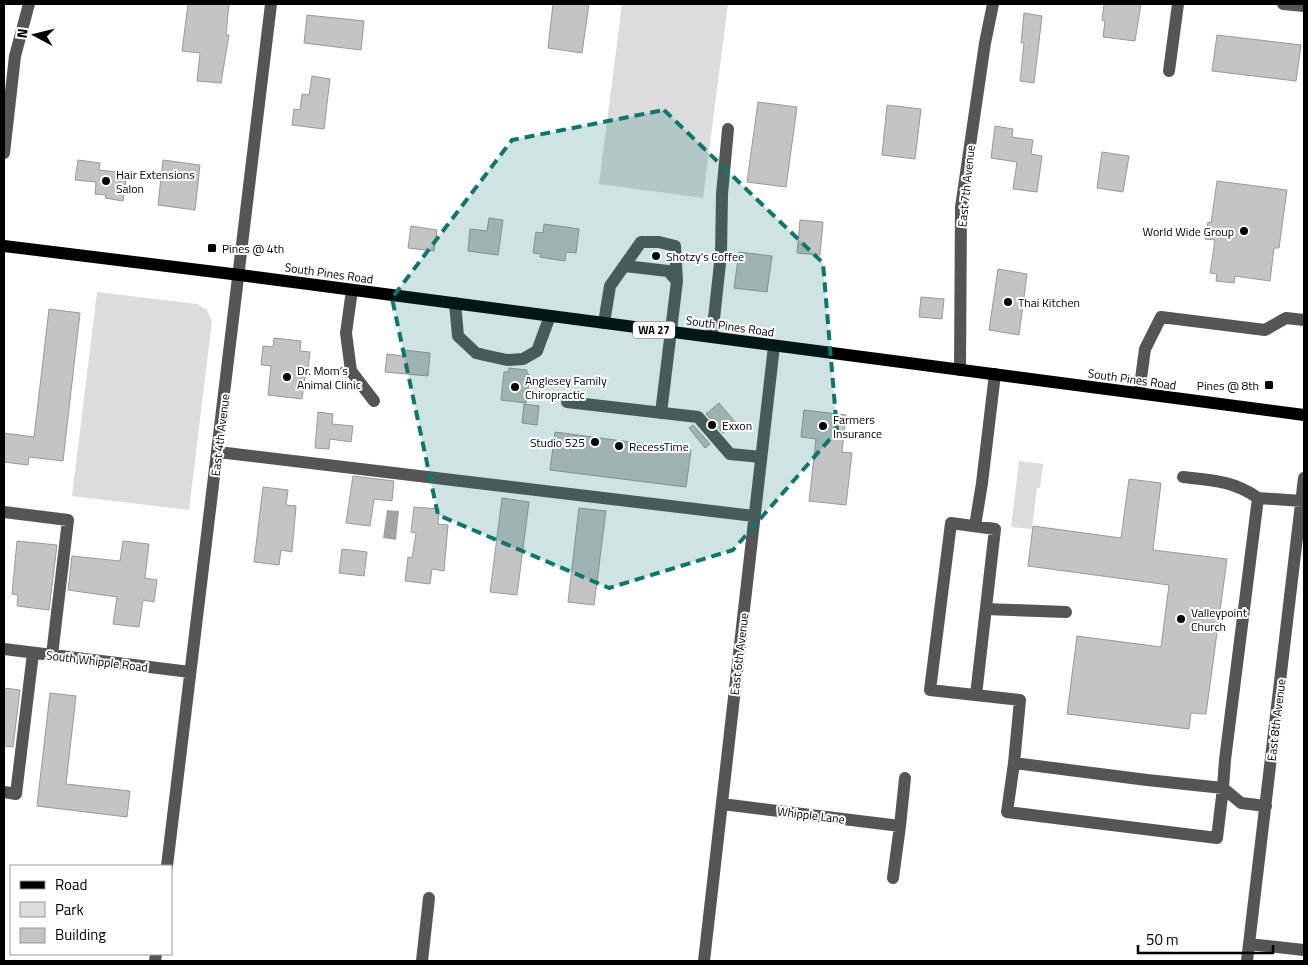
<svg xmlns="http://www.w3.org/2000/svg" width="1308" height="965" font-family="'Titillium Web',sans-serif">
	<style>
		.green { fill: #dcdcdc }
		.water { fill: #a3a3a3 }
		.building { fill: #c4c4c4; stroke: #999 }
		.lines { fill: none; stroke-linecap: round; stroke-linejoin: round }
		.minor { stroke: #555; stroke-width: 12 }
		.major { stroke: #000; stroke-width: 12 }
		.marked { fill: #0f766e; fill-opacity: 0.2; stroke: #0f766e; stroke-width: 4; stroke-dasharray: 10 6; stroke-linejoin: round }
		.poi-dot { fill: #000; stroke: #fff; stroke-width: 2 }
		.labels { text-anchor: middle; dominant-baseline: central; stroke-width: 4; stroke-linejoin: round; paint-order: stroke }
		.shield { fill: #fff; stroke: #4c4c4c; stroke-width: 1 }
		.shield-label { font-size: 11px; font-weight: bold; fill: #000 }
		.poi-label { font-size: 12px; fill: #000; stroke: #fff; text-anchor: start }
		.street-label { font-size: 12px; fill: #000; stroke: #fff }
	</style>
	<rect width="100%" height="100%" fill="#fff"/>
	<path class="green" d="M622 4H728L703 198 599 184Z
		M97 292 197 304 207 310 212 321 189 510 72 496Z
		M1019 461 1043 464 1040 488H1037L1032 529 1011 527Z"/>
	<path class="water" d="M387 510 399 511 396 540 383 538Z"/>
	<path class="building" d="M188 4H229L226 35H229L221 83 197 81 200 53 182 51Z
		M553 4H589L582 53 548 48Z
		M1104 4H1141L1135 41 1103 37 1105 21 1102 20Z
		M1024 13 1042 16 1034 83 1020 81 1024 43H1021Z
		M307 15 364 21 361 50 304 43Z
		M1217 35 1301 45 1296 81 1212 71Z
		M312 76 330 79 324 129 292 125 294 109 300 110 302 94 309 95Z
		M758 102 797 107 786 187 747 182Z
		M887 105 921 109 915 159 882 155Z
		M995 126 1013 129 1012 137 1033 140 1031 154 1042 156 1037 192 1013 189 1017 162 991 158Z
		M1102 152 1129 156 1123 192 1097 188Z
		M78 160 100 163 99 170 127 173 123 201 105 198 106 195 95 194 96 182 75 180Z
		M163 160 200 165 195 210 158 205Z
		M1217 181 1287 190 1279 248H1274L1270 281 1235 276 1234 283 1216 281 1217 274 1210 273 1215 240 1205 239 1208 222 1211 223Z
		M489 218 503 220 498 255 468 251 470 229 487 231Z
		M800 220 823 222 820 255 797 253Z
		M544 224 579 229 576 253 566 252 565 261 540 257 541 254 533 253 536 232 543 233Z
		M411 226 437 230 434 251 408 248Z
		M739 252 772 256 767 292 734 288Z
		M998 269 1027 274 1019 335 989 330Z
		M921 297 944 299 942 319 919 317Z
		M49 309 80 313 63 461 29 457 28 465 4 462V433L34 437Z
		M274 338 301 341 300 351 310 352 308 369H306L302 399 268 395 271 366 261 365 263 346 273 347Z
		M404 350 430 353 428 376 385 372 387 354 403 356Z
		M509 368 527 370V374L530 375 526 403 501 400 504 372H508Z
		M719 403 736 423 723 433 706 414Z
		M524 404 539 406 537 425 522 423Z
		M804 410 846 415 842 452 852 453 846 505 809 501 816 439 801 437Z
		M318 412 333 414 332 424 353 426 351 442 330 439 329 449 315 448Z
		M693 425 710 444 705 448 689 428Z
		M555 432 691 450 686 487 550 470Z
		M353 476 394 481 392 501 374 499 370 526 346 523Z
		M1129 479 1161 483 1153 550 1227 559 1206 714 1191 713 1189 729 1067 714 1077 636 1161 647 1169 585 1028 566 1033 526 1121 538Z
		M263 487 288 490 286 505 296 506 292 552 281 550 279 565 254 562Z
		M502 498 529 502 517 595 490 592Z
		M414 507 439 509 438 524 448 525 444 571 432 569 430 584 405 581 408 557 412 558 416 533 411 532Z
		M579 508 606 511 594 605 568 602Z
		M17 541 57 545 49 610 17 606 18 595 12 594Z
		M123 541 149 544 145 578 157 580 154 602 143 600 139 627 113 624 117 597 68 590 72 556 120 561Z
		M342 549 367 552 364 576 339 573Z
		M4 688 20 690 13 747 4 746Z
		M50 693 76 696 66 784 130 791 127 817 37 806Z"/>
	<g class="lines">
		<path class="minor" d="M1283 4 1304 6
			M1169 71 1178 4
			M4 153 15 56 29 4
			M625 266 668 271 677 281
			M352 290 346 333 351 371 374 401
			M455 303 458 336 476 353 484 355 507 360 523 359 537 351 550 316
			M604 323 610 286 641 242H659L675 246 677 281 661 413
			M712 337 721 254 722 194 728 129
			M960 370 961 207 985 43 993 4
			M1139 393 1145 349 1161 317 1265 330 1286 318 1304 320
			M567 402 698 417 730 454 761 457
			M218 452 754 516
			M1183 477C1212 480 1234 481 1258 498
			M4 512 68 520 52 655
			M975 526 982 483 995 374
			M986 609 1066 612
			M4 649 190 672
			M976 695 995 529 951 523 930 690 1020 700 1014 763 1147 780 1223 788 1217 838 1007 812 1014 763
			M4 792 16 794 33 653
			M722 804 900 826 893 878
			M1266 806 1241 803 1223 788 1225 760 1258 498 1302 501
			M900 826 905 778
			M167 866 271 4
			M1249 944 1304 950
			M155 961 156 954
			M422 961 429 898
			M704 961 774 346
			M1247 961 1304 478"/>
		<path class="major" d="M4 246 240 275 1304 415"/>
	</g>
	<path class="marked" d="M664 110 823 263 837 431 733 550 609 588 438 515 392 298 512 140Z"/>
	<g class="poi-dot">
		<circle cx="106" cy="181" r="5"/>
		<circle cx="1244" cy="231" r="5"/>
		<rect x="207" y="243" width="10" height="10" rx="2.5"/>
		<circle cx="656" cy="256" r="5"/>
		<circle cx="1008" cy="302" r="5"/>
		<circle cx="287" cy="377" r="5"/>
		<rect x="1264" y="380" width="10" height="10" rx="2.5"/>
		<circle cx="515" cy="387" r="5"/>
		<circle cx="712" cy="425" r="5"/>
		<circle cx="823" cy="426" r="5"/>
		<circle cx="595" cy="442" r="5"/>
		<circle cx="619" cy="446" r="5"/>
		<circle cx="1181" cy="619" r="5"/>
	</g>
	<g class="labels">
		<rect class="shield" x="633" y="321.5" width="42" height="17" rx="4"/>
		<g class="shield-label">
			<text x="654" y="330">WA 27</text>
		</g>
		<g class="poi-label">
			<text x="116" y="174">Hair Extensions<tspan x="116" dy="14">Salon</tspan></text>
			<text x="1234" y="231" text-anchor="end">World Wide Group</text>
			<text x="222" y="248">Pines @ 4th</text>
			<text x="666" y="256">Shotzy's Coffee</text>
			<text x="1018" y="302">Thai Kitchen</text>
			<text x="297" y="370">Dr. Mom’s<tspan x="297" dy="14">Animal Clinic</tspan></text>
			<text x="525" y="380">Anglesey Family<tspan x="525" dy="14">Chiropractic</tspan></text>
			<text x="1259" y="385" text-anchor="end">Pines @ 8th</text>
			<text x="833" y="419">Farmers<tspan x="833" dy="14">Insurance</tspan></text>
			<text x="722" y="425">Exxon</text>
			<text x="585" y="442" text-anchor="end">Studio 525</text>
			<text x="629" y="446">RecessTime</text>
			<text x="1191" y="612">Valleypoint<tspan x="1191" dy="14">Church</tspan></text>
		</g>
		<g class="street-label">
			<text transform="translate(966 186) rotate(-84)">East 7th Avenue</text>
			<text transform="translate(329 273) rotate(8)">South Pines Road</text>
			<text transform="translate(730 326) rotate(8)">South Pines Road</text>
			<text transform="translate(1132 379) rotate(8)">South Pines Road</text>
			<text transform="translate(220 435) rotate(-83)">East 4th Avenue</text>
			<text transform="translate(739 654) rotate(-83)">East 6th Avenue</text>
			<text transform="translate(97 661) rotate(7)">South Whipple Road</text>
			<text transform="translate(1276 720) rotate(-83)">East 8th Avenue</text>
			<text transform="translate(811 815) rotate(7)">Whipple Lane</text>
		</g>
	</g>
	<rect width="1308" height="965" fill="none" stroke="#000000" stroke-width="10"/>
	<rect x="10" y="865" width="162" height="90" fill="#ffffff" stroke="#999999"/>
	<rect x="20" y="881" width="25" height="8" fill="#000000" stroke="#999999"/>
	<text x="55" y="890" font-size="15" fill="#000000">Road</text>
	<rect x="20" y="902" width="25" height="15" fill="#dcdcdc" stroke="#999999"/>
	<text x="55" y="915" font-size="15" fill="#000000">Park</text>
	<rect x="20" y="928" width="25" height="15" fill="#c4c4c4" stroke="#999999"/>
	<text x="55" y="940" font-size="15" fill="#000000">Building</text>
	<g transform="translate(35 35) rotate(277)" stroke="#ffffff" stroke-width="4" paint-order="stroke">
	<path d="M0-4L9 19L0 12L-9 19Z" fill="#000000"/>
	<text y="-8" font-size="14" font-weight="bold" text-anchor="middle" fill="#000000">N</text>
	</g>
	<path d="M1138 945v8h135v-8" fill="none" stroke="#000000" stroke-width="2.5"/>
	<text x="1146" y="945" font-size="15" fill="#000000" stroke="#ffffff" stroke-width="4" paint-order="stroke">50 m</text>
</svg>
